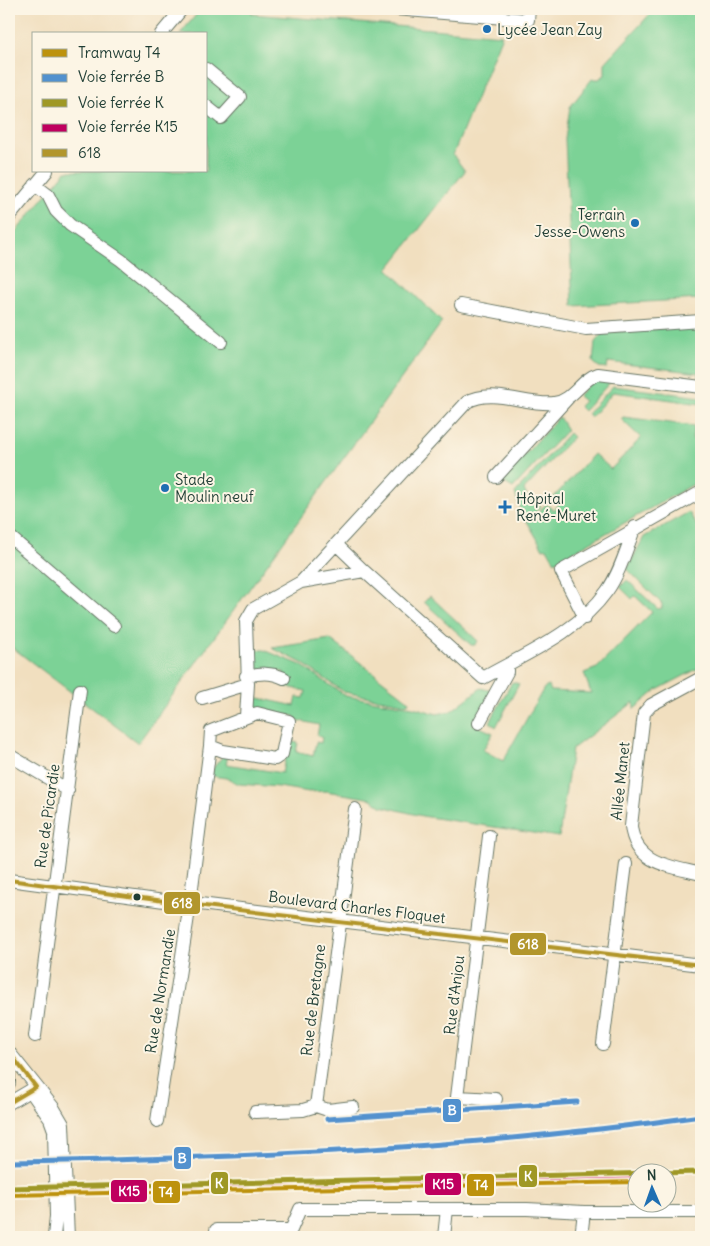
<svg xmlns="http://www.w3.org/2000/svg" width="710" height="1246" font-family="Delius,sans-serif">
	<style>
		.green { fill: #7bd296; stroke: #4d8865 }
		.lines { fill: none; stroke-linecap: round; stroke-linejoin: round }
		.minor-casing { stroke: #687665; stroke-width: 14 }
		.minor { stroke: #fff; stroke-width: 12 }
		.bus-1-casing { stroke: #fcf5e5; stroke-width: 8 }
		.bus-1 { stroke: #b2962c; stroke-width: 4 }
		.rail-1-casing { stroke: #fcf5e5; stroke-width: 9 }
		.rail-2-casing { stroke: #fcf5e5; stroke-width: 9 }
		.rail-3-casing { stroke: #fcf5e5; stroke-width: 9 }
		.rail-1 { stroke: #5291ce; stroke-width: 5 }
		.rail-2 { stroke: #9f9825; stroke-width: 5 }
		.rail-3 { stroke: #bf005f; stroke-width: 5 }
		.tram-1-casing { stroke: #fcf5e5; stroke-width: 8 }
		.tram-1 { stroke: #bd920d; stroke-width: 4 }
		.poi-dot { fill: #1f6fb2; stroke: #fcf5e5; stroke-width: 2 }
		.bus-dot { fill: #1f3d34; stroke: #fcf5e5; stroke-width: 2 }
		.labels { text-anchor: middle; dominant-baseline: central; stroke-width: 4; stroke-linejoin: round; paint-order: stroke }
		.poi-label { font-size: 15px; fill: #1f3d34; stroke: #fcf5e5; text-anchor: start }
		.street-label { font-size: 15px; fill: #1f3d34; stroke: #fcf5e5 }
		.line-badge { stroke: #fcf5e5; stroke-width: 2 }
		.badge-label { font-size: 14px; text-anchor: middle; font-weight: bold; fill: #fff }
	</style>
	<rect width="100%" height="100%" fill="#fcf5e5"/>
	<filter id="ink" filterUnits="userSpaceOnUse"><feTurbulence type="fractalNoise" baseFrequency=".02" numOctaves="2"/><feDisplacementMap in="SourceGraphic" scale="10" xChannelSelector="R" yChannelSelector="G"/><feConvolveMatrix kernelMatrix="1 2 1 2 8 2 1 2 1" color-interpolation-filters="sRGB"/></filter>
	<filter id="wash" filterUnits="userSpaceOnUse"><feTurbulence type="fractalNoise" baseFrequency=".0096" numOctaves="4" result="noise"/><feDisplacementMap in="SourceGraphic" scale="20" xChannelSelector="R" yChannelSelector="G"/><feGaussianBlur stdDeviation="1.12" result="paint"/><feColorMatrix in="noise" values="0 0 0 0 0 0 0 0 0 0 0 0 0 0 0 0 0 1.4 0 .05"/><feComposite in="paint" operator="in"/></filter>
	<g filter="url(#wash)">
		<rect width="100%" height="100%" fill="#f1dfbf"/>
		<path class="green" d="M201 9H252V14L502 35 453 155 465 171 388 269 442 322 138 743 9 645V240L66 171H206V34H180Z
			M701 10V299L573 306 565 139 570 107 592 79H599L605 75V63L651 13Z
			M700 326 701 379H698L699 373 608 362 607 368 599 367 593 362 595 342 604 332Z
			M599 379 612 380 584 411 579 406 584 401 578 396 588 385Z
			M613 386 701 397V404L613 392 591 417 588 413Z
			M559 417 567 430 513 488 501 481Z
			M623 417 694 426 692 439 701 440V480L555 562 547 548 543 549 520 509 515 493 569 433 573 437 524 490 528 498 541 506 535 512 536 515 546 504 553 510 559 504 553 498 594 454 611 469 641 438 621 419Z
			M689 512 701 533V667L657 690 634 709V702L572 749 559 837 422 816 381 806 372 799 326 791 309 792 279 787 239 784 226 778 212 776 213 768 223 756H228L226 764 282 773 289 741 298 743 296 752 313 756 316 742 321 743 322 737 317 736 319 725 296 720 294 716 252 708 250 701 255 680 257 681 254 697 295 706 297 697 304 698 306 691 283 686 284 672 255 669 252 650H264L301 665 346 696 413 707 437 714 451 711 481 688 492 691 473 724 493 733 483 750 503 761 544 688 549 686 551 691 591 693 584 673 597 668 652 612 635 596 632 599 620 587 627 580 658 609 662 608V604L627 569 644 537Z
			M430 596 478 641 475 645H471L424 602Z
			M330 639 408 700 409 702 405 704 344 692 302 663 272 648Z
			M512 682 519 684 496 727 490 722Z"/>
	</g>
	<g filter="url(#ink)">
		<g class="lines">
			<defs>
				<path id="minor" d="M395 9 528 20 529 9
					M161 34 182 9
					M206 69 240 97 221 118 206 106
					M35 185 48 195 56 211 70 225 121 260 221 342
					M9 217 47 171
					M461 305 586 329 701 321
					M496 477 568 398
					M9 536 114 626
					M336 544 364 571
					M301 582 364 571 483 678C527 653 577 633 607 591 620 573 627 547 635 527
					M585 618 561 571 701 492
					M246 676C261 673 270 672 284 678
					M701 678 651 705 644 713 631 826C635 864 670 866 701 874
					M202 698 248 684
					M257 713 289 721 282 754 275 759 223 751 210 746 211 731Z
					M246 716 248 684 246 621 253 609 301 582 467 402C492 387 527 406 554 403 573 401 581 379 598 374L701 387
					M479 723 507 672V665
					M9 755 68 790
					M489 836 457 1097 496 1099
					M9 880 179 903 200 904 701 965
					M35 1036 80 690
					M603 1044 626 864
					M9 1052 53 1107 63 1124 68 1237
					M9 1075V1083
					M34 1096 50 1119 54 1130 56 1216 54 1237
					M9 1103 36 1087
					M316 1106 355 809
					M255 1112 303 1110 316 1106 328 1110 353 1107
					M157 1121 190 903 210 746
					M216 1230H291L300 1209H447
					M444 1237 447 1209H527L584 1212H701
					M581 1237 584 1212"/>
			</defs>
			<use href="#minor" class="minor-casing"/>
			<use href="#minor" class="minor"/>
			<defs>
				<path id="bus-1" d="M9 880 179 903 701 965
					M9 1052 36 1087 9 1103"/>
			</defs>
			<use href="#bus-1" class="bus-1-casing"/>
			<use href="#bus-1" class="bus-1"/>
			<defs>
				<path id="rail-1" d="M327 1119 577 1102
					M9 1162C241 1158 471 1149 701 1116"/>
				<path id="rail-2" d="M9 1188 701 1172"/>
				<path id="rail-3" d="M9 1194 638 1180"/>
			</defs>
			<use href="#rail-1" class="rail-1-casing"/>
			<use href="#rail-2" class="rail-2-casing"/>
			<use href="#rail-3" class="rail-3-casing"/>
			<use href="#rail-1" class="rail-1"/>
			<use href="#rail-2" class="rail-2"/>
			<use href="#rail-3" class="rail-3"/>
			<defs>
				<path id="tram-1" d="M9 1195 638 1182"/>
			</defs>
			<use href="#tram-1" class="tram-1-casing"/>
			<use href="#tram-1" class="tram-1"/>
		</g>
	</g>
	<g class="poi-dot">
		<circle cx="487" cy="29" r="5"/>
		<circle cx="635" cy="223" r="5"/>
		<circle cx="165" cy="488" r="5"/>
		<path d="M502.5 499.5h5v5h5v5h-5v5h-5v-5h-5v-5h5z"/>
	</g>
	<circle class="bus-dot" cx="137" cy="897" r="4.5"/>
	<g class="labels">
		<g class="poi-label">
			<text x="497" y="29">Lycée Jean Zay</text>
			<text x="625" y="214" text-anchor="end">Terrain<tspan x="625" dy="17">Jesse-Owens</tspan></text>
			<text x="175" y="479">Stade<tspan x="175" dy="17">Moulin neuf</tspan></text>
			<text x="516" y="498">Hôpital<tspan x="516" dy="17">René-Muret</tspan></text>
		</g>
		<g class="street-label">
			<text transform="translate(620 781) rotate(-84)">Allée Manet</text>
			<text transform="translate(47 816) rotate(-82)">Rue de Picardie</text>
			<text transform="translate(357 907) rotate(7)">Boulevard Charles Floquet</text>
			<text transform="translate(160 991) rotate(-81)">Rue de Normandie</text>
			<text transform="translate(454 995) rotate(-83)">Rue d'Anjou</text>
			<text transform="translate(313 1000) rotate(-83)">Rue de Bretagne</text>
		</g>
	</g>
	<g class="line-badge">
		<rect x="163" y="891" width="38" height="24" rx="5" fill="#b2962c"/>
		<rect x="509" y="932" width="38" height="24" rx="5" fill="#b2962c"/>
		<rect x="442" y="1098" width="20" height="25" rx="5" fill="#5291ce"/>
		<rect x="173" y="1146" width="19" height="24" rx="5" fill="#5291ce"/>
		<rect x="518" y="1164" width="20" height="24" rx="5" fill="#9f9825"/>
		<rect x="210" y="1171" width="19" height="24" rx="5" fill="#9f9825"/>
		<rect x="424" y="1172" width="38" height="24" rx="5" fill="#bf005f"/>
		<rect x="466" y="1173" width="29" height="24" rx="5" fill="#bd920d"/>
		<rect x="110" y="1179" width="38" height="24" rx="5" fill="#bf005f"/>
		<rect x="152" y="1180" width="29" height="24" rx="5" fill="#bd920d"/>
	</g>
	<g class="badge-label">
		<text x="182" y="908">618</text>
		<text x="528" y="949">618</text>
		<text x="452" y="1115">B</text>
		<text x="182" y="1163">B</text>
		<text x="528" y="1181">K</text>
		<text x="219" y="1188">K</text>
		<text x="443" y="1189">K15</text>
		<text x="481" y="1190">T4</text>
		<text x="129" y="1196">K15</text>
		<text x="166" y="1197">T4</text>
	</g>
	<rect width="710" height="1246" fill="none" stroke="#fcf5e5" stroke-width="30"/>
	<rect x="32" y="32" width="175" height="140" fill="#fcf5e5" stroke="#a4ab9e"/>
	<rect x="42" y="49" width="25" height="8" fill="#bd920d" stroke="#a4ab9e"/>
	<text x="78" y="58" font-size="15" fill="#1f3d34">Tramway T4</text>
	<rect x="42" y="74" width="25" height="8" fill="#5291ce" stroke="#a4ab9e"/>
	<text x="78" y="82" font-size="15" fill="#1f3d34">Voie ferrée B</text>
	<rect x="42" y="99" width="25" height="8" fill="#9f9825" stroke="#a4ab9e"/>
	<text x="78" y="108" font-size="15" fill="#1f3d34">Voie ferrée K</text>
	<rect x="42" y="124" width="25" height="8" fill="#bf005f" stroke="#a4ab9e"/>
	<text x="78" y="132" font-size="15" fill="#1f3d34">Voie ferrée K15</text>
	<rect x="42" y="149" width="25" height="8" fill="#b2962c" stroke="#a4ab9e"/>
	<text x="78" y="158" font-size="15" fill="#1f3d34">618</text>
	<g transform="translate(652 1188) rotate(358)"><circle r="24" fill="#fcf5e5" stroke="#a4ab9e"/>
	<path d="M0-4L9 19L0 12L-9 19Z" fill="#1f6fb2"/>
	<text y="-8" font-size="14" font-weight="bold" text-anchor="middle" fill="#1f3d34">N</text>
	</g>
</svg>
